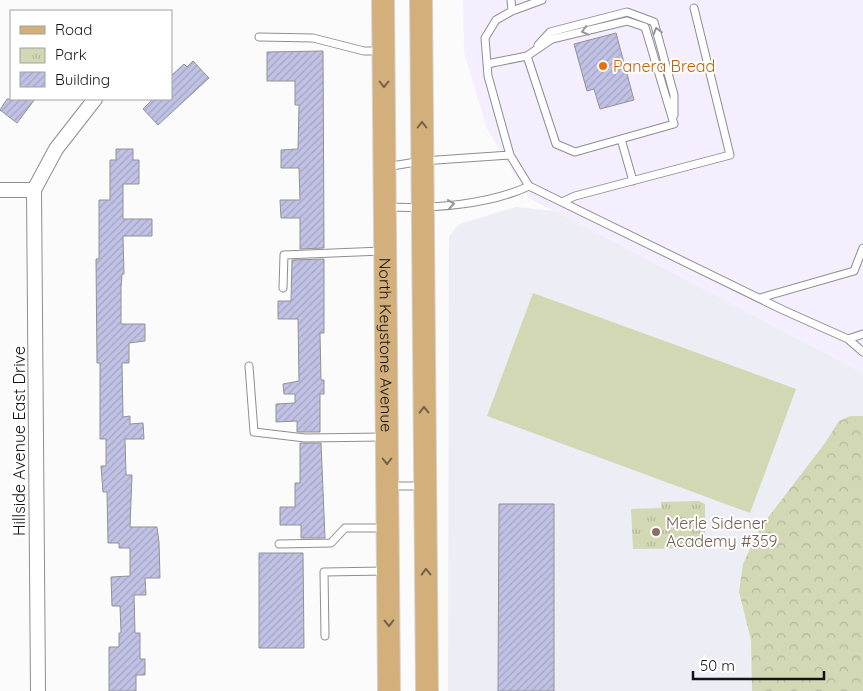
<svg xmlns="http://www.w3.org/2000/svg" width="863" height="691" font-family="Quicksand,sans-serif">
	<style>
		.commercial { fill: #f5eeff }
		.built { fill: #edeef5 }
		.green { fill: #d2d7b4 }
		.forest { fill: url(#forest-crowns) }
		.park { fill: url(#park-tufts) }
		.building { fill: url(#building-hatch); stroke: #929293 }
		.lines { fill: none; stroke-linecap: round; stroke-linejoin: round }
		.lane-casing { stroke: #8e8e8f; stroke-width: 9 }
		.street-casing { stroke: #8e8e8f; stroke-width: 16 }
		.primary-casing { stroke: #d5d5d5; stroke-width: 24 }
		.lane { stroke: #fff; stroke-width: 7 }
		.street { stroke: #fff; stroke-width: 14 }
		.primary { stroke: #d3af7b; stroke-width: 22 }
		.oneway { stroke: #959595 }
		.oneway2 { stroke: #746248 }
		.food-dot { fill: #e8710a; stroke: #fff; stroke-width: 2 }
		.education-dot { fill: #8d6e63; stroke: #fff; stroke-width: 2 }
		.labels { text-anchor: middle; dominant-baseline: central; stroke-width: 4; stroke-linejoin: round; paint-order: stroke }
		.food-label { font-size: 16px; fill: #c56008; stroke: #fff; text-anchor: start }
		.street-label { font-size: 16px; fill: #141414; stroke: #fff }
		.education-label { font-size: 16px; fill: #785e54; stroke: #fff; text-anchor: start }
	</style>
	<defs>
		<pattern id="forest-crowns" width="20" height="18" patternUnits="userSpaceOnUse" patternTransform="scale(1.25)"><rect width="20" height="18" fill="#d2d7b4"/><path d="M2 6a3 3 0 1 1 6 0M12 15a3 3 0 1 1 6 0" fill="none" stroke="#b3b89a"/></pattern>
		<pattern id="park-tufts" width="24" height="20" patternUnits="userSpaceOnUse" patternTransform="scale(1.25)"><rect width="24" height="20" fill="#d2d7b4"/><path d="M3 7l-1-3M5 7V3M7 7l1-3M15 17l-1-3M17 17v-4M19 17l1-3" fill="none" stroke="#b3b89a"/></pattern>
		<pattern id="building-hatch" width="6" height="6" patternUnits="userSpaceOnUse" patternTransform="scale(1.25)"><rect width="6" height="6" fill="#c0c1e4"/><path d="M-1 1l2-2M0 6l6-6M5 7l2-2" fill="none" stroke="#a4a5c3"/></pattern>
	</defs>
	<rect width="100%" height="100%" fill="#fbfbfc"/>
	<path class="commercial" d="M463 0H863V373L529 198 487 129 464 52Z"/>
	<path class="built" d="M516 207 555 211 863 373V691H448L449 236 459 224Z"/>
	<path class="green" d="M533 293 796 389 750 513 487 416Z"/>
	<path class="forest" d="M850 416H863V691H752L751 640 739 592 743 564 760 528 825 443 839 421Z"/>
	<path class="park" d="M661 502 699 501 705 504V548L633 549 631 509 661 508Z"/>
	<path class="building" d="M616 33 634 100 600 109 594 89 587 91 574 44Z
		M323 51 324 248 300 249V218H281L280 200H300L299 168H281V150L298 149 299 105H295V81H267V52Z
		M193 61 209 78 158 125 143 109 153 99H171V76L184 64 187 67Z
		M7 99H35L17 123 0 110Z
		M116 149H133V160H139V184H123V219H152V236H123L124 274H122L121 288V324H145V341L129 343V363H122L123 417 130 416V424L143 423 144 439H125L126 475H132L130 527H157L159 542 160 578H145L146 595H134L135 633H140V659H145V675H136V691H109V647H119V633H121L120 606H112L111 577 130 576V548H119V543H108L107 492H103L101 466H106V439H100V363H97L96 259H99V200H110V160H116Z
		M324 259V333H320L321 380H324V394H320V432H297V421L276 422V404L295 403V394H284L283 384 299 381 298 319H278V301H291L292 260Z
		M300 443H321L325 538H301V525H280V507H295V483H300Z
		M499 504H554V691H498Z
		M259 553H303L304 648H259Z"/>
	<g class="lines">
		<defs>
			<path id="lane" d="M511 0 512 11
				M542 0 512 11 496 20 485 38 488 76 510 155 529 186 783 310 848 339 863 352
				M259 37 313 38 364 51H381
				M538 45 550 32 627 12 654 22 674 95V115
				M527 56 556 144 575 152 674 124
				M487 64 527 56 552 39 627 21 645 27 674 124
				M621 139 633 181
				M386 167 422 161 510 155
				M562 202 575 196 730 155 694 8
				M387 207C431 209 489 205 529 186
				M283 288 284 255 382 251
				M760 298 854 271 863 248
				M848 339 863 334
				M249 366 254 432 305 438 384 437
				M390 486H422
				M279 544 331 543 345 528H385
				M325 636 324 572 385 571"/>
			<path id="street" d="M0 190H34L56 149 95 99
				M34 190 38 691"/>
			<g id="primary">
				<path id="s1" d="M383 0 389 691"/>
				<path d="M421 0 427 691"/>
			</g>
		</defs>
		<use href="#lane" class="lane-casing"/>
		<use href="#street" class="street-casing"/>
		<use href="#primary" class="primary-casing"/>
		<use href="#lane" class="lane"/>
		<use href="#street" class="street"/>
		<use href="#primary" class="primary"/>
	</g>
	<defs><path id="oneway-chevron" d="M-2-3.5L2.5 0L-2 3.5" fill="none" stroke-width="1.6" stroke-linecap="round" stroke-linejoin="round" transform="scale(1.25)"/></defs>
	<g class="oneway">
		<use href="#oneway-chevron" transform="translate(585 31) rotate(166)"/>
		<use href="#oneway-chevron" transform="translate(657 31) rotate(-105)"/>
		<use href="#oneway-chevron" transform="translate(451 204) rotate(-8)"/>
	</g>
	<g class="oneway2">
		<use href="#oneway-chevron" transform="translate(384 84) rotate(90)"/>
		<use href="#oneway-chevron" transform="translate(422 125) rotate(-90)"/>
		<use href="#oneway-chevron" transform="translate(424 410) rotate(-91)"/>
		<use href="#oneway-chevron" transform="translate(387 461) rotate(90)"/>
		<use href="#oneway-chevron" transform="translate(426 572) rotate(-91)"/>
		<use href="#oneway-chevron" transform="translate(389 623) rotate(89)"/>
	</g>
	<circle class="food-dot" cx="603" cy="66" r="5"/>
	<circle class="education-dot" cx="656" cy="532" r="5"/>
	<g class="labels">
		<g class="food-label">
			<text x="613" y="66">Panera Bread</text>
		</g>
		<g class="street-label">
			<text stroke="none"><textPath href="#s1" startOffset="345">North Keystone Avenue</textPath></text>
			<text transform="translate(19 441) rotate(-90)">Hillside Avenue East Drive</text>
		</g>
		<g class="education-label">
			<text x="666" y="523">Merle Sidener<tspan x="666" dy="18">Academy #359</tspan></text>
		</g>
	</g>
	<rect x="10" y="10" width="162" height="90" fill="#ffffff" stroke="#a1a1a1"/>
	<rect x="20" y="26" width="25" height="8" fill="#d3af7b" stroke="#a1a1a1"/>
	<text x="55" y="35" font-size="15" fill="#141414">Road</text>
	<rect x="20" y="48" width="25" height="15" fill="url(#park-tufts)" stroke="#a1a1a1"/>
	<text x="55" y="60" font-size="15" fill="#141414">Park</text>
	<rect x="20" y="72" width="25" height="15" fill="url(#building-hatch)" stroke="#a1a1a1"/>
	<text x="55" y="85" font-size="15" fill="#141414">Building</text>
	<path d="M693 671v8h131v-8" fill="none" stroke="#141414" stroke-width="2.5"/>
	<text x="700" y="671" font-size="15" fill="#141414" stroke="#ffffff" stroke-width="4" paint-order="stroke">50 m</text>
</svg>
